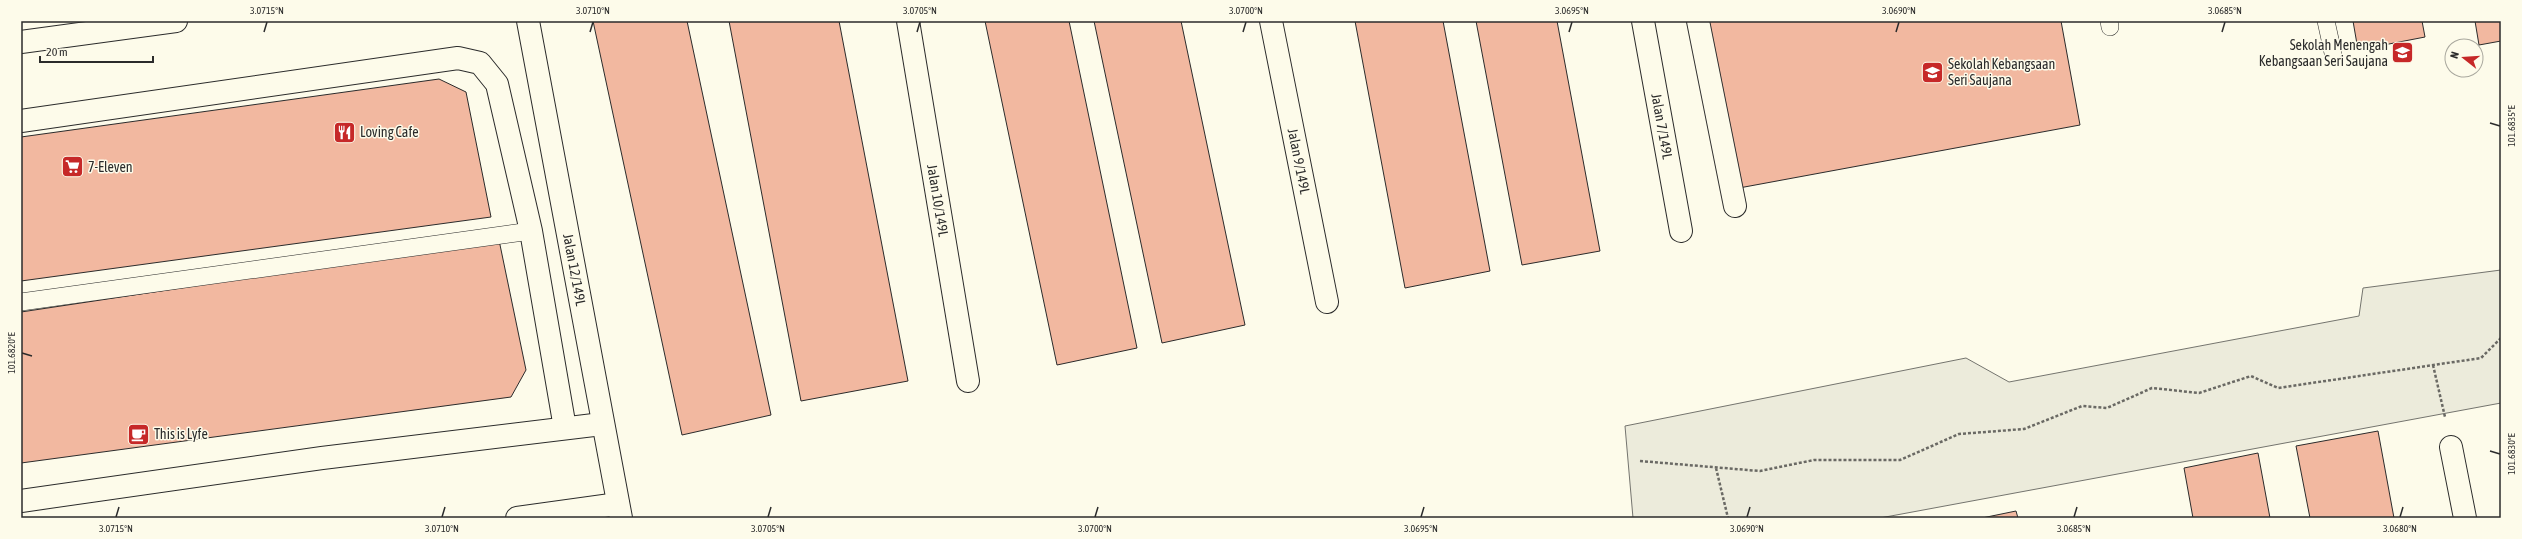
<svg xmlns="http://www.w3.org/2000/svg" width="2522" height="539" font-family="'Asap Condensed',sans-serif">
	<style>
		.green { fill: #ecebdb; stroke: #74746e }
		.building { fill: #f2b8a0; stroke: #2b2b2b }
		.lines { fill: none; stroke-linecap: round; stroke-linejoin: round }
		.service-casing { stroke: #2b2b2b; stroke-width: 18 }
		.minor-casing { stroke: #2b2b2b; stroke-width: 24 }
		.path { stroke: #6a6964; stroke-width: 2.5; stroke-dasharray: 3 2; stroke-linecap: butt }
		.service { stroke: #fdfbea; stroke-width: 17 }
		.minor { stroke: #fdfbea; stroke-width: 22 }
		.ticks { fill: none; stroke: #2b2b2b; stroke-width: 1.5 }
		.labels { text-anchor: middle; dominant-baseline: central; stroke-width: 3; stroke-linejoin: round; paint-order: stroke }
		.poi-label { font-size: 14px; fill: #2b2b2b; stroke: #fdfbea; text-anchor: start }
		.street-label { font-size: 14px; fill: #2b2b2b; stroke: #fdfbea }
		.neatline { fill: none; stroke: #2b2b2b; stroke-width: 1.5 }
		.ticks-label { font-size: 10px; text-anchor: middle; fill: #2b2b2b }
	</style>
	<rect width="100%" height="100%" fill="#fdfbea"/>
	<path class="green" d="M2501 270V403L1880 518H1633L1625 426 1966 358 2009 382 2359 316 2363 288Z"/>
	<path class="building" d="M593 21H687L771 415 682 435Z
		M729 21H839L908 381 801 401Z
		M985 21H1069L1137 348 1057 365Z
		M1094 21H1181L1245 325 1162 343Z
		M1355 21H1443L1490 271 1405 288Z
		M1476 21H1557L1600 251 1522 265Z
		M1709 21H2061L2080 125 1739 188Z
		M2353 21H2422L2425 37 2358 50Z
		M2475 21H2501V41L2479 45Z
		M439 79 466 92 491 217 21 281V137Z
		M499 240 526 370 511 397 21 463V312Z
		M2378 431 2394 518H2310L2296 446Z
		M2258 453 2270 518H2193L2184 468Z
		M2016 511 2018 518H1982Z"/>
	<g class="lines">
		<defs>
			<path id="service" d="M2109 21 2110 27
				M2326 21 2333 53
				M21 302 531 231"/>
			<g id="minor">
				<path id="s1" d="M528 21 621 518"/>
				<path id="s2" d="M908 21 968 381"/>
				<path id="s3" d="M1271 21 1327 302"/>
				<path id="s4" d="M1643 21 1681 231"/>
				<path d="M1698 21 1735 206"/>
				<path d="M21 42 176 21"/>
				<path d="M21 121 458 58 480 63 497 84 531 231 565 428"/>
				<path d="M2451 447 2465 518"/>
				<path d="M21 501 322 458 602 424"/>
				<path d="M517 518 618 504"/>
			</g>
		</defs>
		<use href="#service" class="service-casing"/>
		<use href="#minor" class="minor-casing"/>
		<path class="path" d="M2433 365 2445 417
			M1640 461 1760 471 1814 460H1900L1959 434 2024 429 2082 406 2107 408 2152 388 2199 393 2251 376 2278 388 2481 358 2501 338
			M1716 468 1728 518"/>
		<use href="#service" class="service"/>
		<use href="#minor" class="minor"/>
	</g>
	<path class="ticks" d="M264 32 267 22M590 32 593 22M917 32 920 22M1243 32 1246 22M1569 32 1572 22M1896 32 1899 22M2222 32 2225 22M2490 123 2500 126M22 353 32 356M2490 451 2500 454M116 517 119 507M442 517 445 507M768 517 771 507M1095 517 1098 507M1421 517 1424 507M1747 517 1750 507M2074 517 2077 507M2400 517 2403 507"/>
	<defs>
		<symbol id="school-square" viewBox="-11 -11 22 22"><rect x="-9" y="-9" width="18" height="18" rx="4" fill="#c62828" stroke="#fdfbea"/><path d="M0-5L7-2L0 1L-7-2ZM-4 1L0 2.5L4 1V4Q0 6-4 4Z" fill="#fff"/></symbol>
		<symbol id="restaurant-square" viewBox="-11 -11 22 22"><rect x="-9" y="-9" width="18" height="18" rx="4" fill="#c62828" stroke="#fdfbea"/><path d="M-5-6h1v4h1v-4h1v4h1v-4h1v5L-1.5 .5V6h-2V.5L-5-1ZM5-6V6H3V1.5H1.5Q1.5-4 5-6Z" fill="#fff"/></symbol>
		<symbol id="supermarket-square" viewBox="-11 -11 22 22"><rect x="-9" y="-9" width="18" height="18" rx="4" fill="#c62828" stroke="#fdfbea"/><path d="M-6-5.5h2.5l.6 2H6L4.5 2H-2.5L-4.4-4H-6ZM-1.5 3.2a1.3 1.3 0 1 0 .1 0ZM3 3.2a1.3 1.3 0 1 0 .1 0Z" fill="#fff"/></symbol>
		<symbol id="cafe-square" viewBox="-11 -11 22 22"><rect x="-9" y="-9" width="18" height="18" rx="4" fill="#c62828" stroke="#fdfbea"/><path d="M-5.5-4.5H6V0H3Q3 3.5 0 3.5H-2.5Q-5.5 3.5-5.5 0ZM3-3.2v2h1.7v-2ZM-6 4.5H4V6H-6Z" fill="#fff"/></symbol>
	</defs>
	<g fill-rule="evenodd">
		<use href="#school-square" x="2390" y="40" width="25" height="25"/>
		<use href="#school-square" x="1920" y="60" width="25" height="25"/>
		<use href="#restaurant-square" x="332" y="120" width="25" height="25"/>
		<use href="#supermarket-square" x="60" y="154" width="25" height="25"/>
		<use href="#cafe-square" x="126" y="422" width="25" height="25"/>
	</g>
	<g class="labels">
		<g class="poi-label">
			<text x="2388" y="45" text-anchor="end">Sekolah Menengah<tspan x="2388" dy="16">Kebangsaan Seri Saujana</tspan></text>
			<text x="1948" y="64">Sekolah Kebangsaan<tspan x="1948" dy="16">Seri Saujana</tspan></text>
			<text x="360" y="132">Loving Cafe</text>
			<text x="88" y="167">7-Eleven</text>
			<text x="154" y="434">This is Lyfe</text>
		</g>
		<g class="street-label">
			<text stroke="none"><textPath href="#s4" startOffset="107">Jalan 7/149L</textPath></text>
			<text stroke="none"><textPath href="#s3" startOffset="143">Jalan 9/149L</textPath></text>
			<text stroke="none"><textPath href="#s2" startOffset="182">Jalan 10/149L</textPath></text>
			<text stroke="none"><textPath href="#s1" startOffset="253">Jalan 12/149L</textPath></text>
		</g>
	</g>
	<rect width="2522" height="539" fill="none" stroke="#fdfbea" stroke-width="44"/>
	<g transform="translate(2464 58) rotate(287)"><circle r="19" fill="#fdfbea" stroke="#a9a89e"/>
	<path d="M0-3L7 15L0 10L-7 15Z" fill="#c62828"/>
	<text y="-6" font-size="11" font-weight="bold" text-anchor="middle" fill="#2b2b2b">N</text>
	</g>
	<path d="M40 56v6h113v-6" fill="none" stroke="#2b2b2b" stroke-width="2"/>
	<text x="46" y="56" font-size="12" fill="#2b2b2b" stroke="#fdfbea" stroke-width="3" paint-order="stroke">20 m</text>
	<rect x="22" y="22" width="2478" height="495" class="neatline"/>
	<g class="ticks-label">
		<text x="267" y="14">3.0715°N</text>
		<text x="593" y="14">3.0710°N</text>
		<text x="920" y="14">3.0705°N</text>
		<text x="1246" y="14">3.0700°N</text>
		<text x="1572" y="14">3.0695°N</text>
		<text x="1899" y="14">3.0690°N</text>
		<text x="2225" y="14">3.0685°N</text>
		<text transform="translate(2511 126) rotate(-90)" y="4">101.6835°E</text>
		<text transform="translate(11 353) rotate(-90)" y="4">101.6820°E</text>
		<text transform="translate(2511 454) rotate(-90)" y="4">101.6830°E</text>
		<text x="116" y="532">3.0715°N</text>
		<text x="442" y="532">3.0710°N</text>
		<text x="768" y="532">3.0705°N</text>
		<text x="1095" y="532">3.0700°N</text>
		<text x="1421" y="532">3.0695°N</text>
		<text x="1747" y="532">3.0690°N</text>
		<text x="2074" y="532">3.0685°N</text>
		<text x="2400" y="532">3.0680°N</text>
	</g>
</svg>
